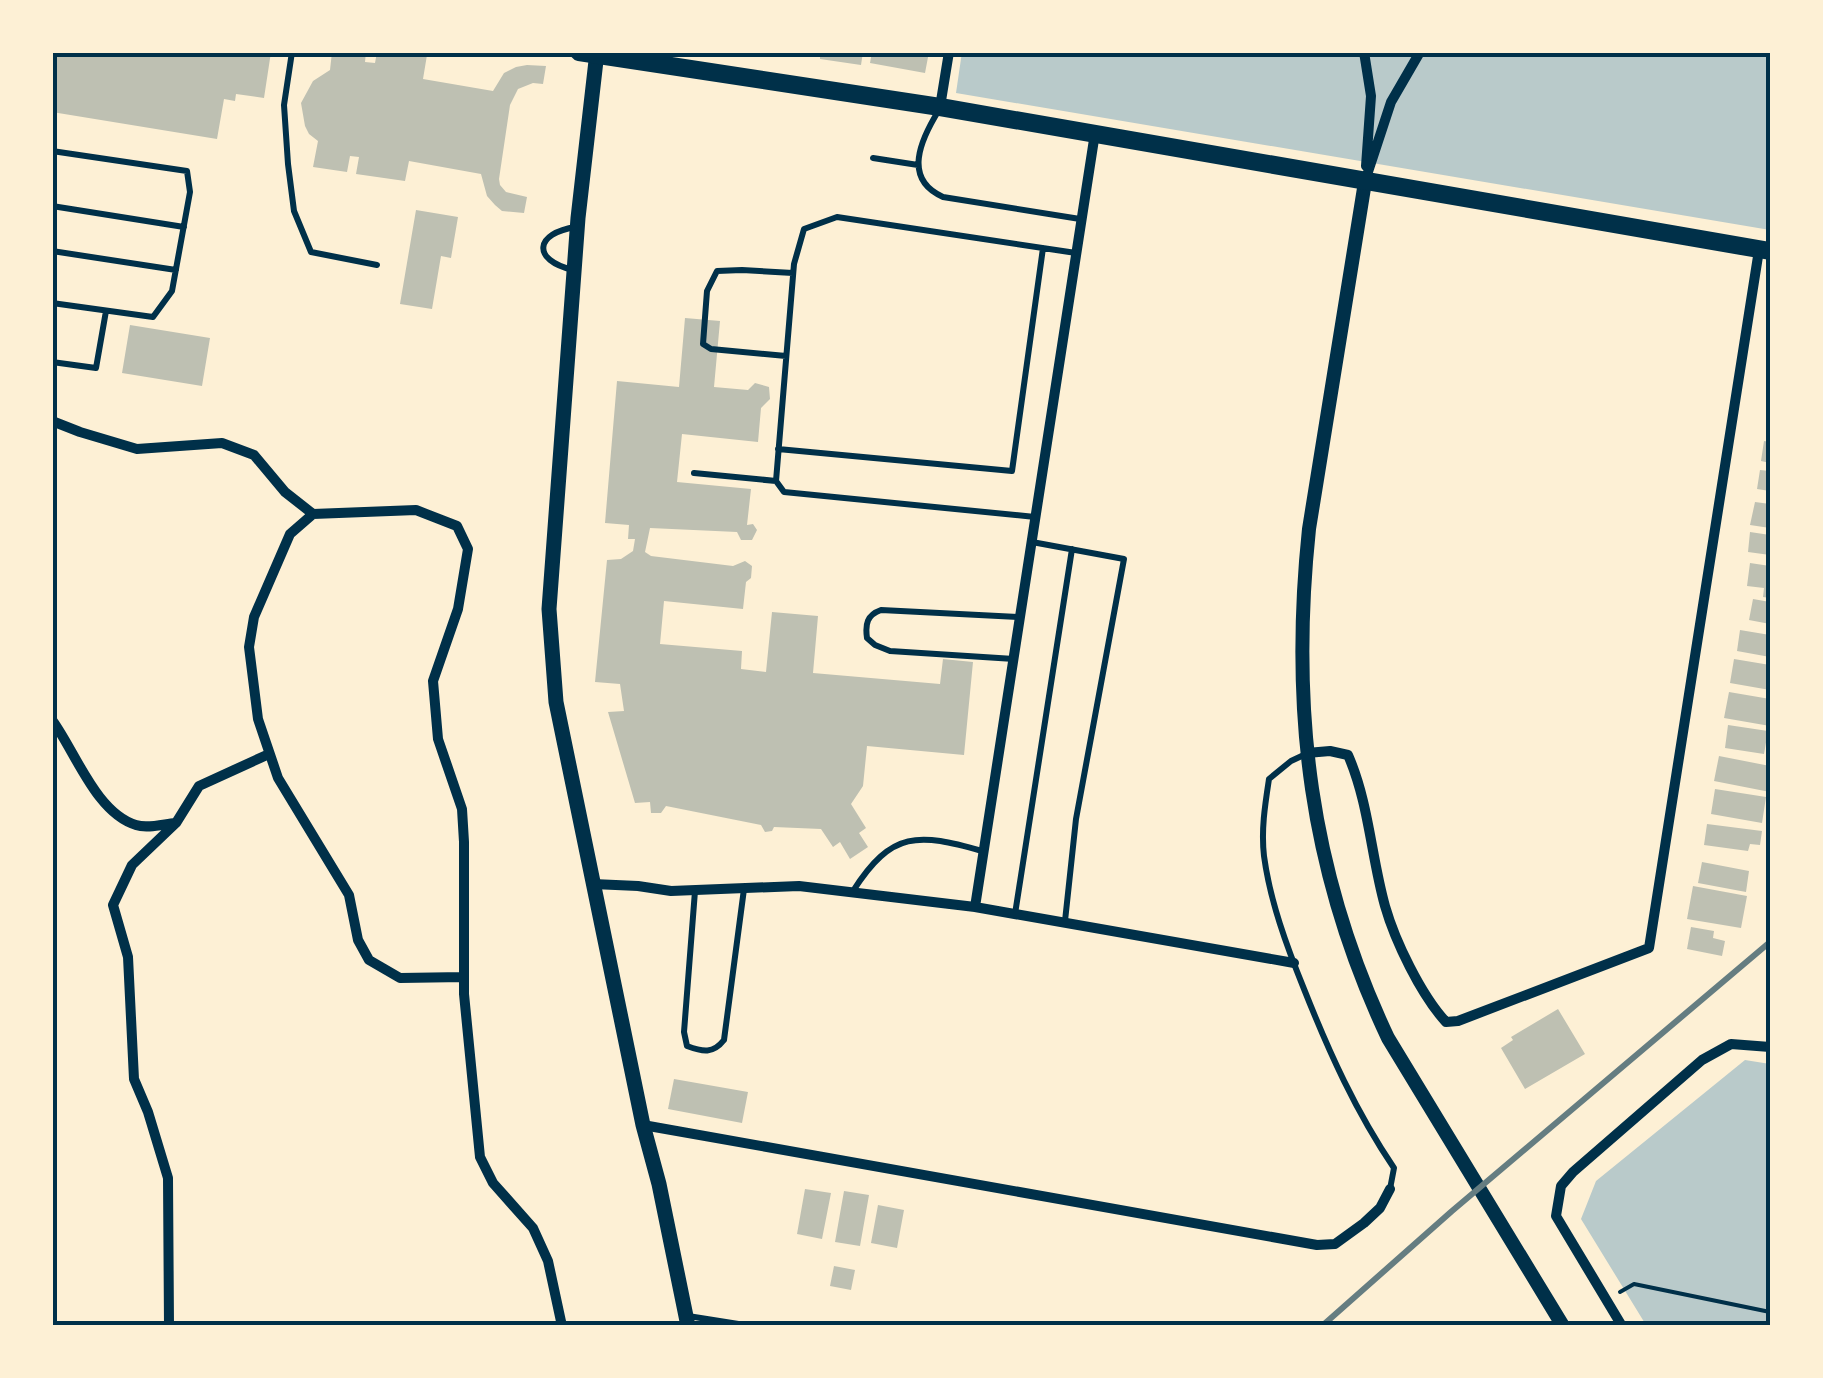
<svg xmlns="http://www.w3.org/2000/svg" width="1823" height="1378" font-family="'Space Grotesk',sans-serif">
	<style>
		.green { fill: #b9caca }
		.building { fill: #bec0b2 }
		.lines { fill: none; stroke-linecap: round; stroke-linejoin: round }
		.path { stroke: #003049; stroke-width: 4 }
		.service { stroke: #003049; stroke-width: 6 }
		.minor { stroke: #003049; stroke-width: 10 }
		.tertiary { stroke: #003049; stroke-width: 14 }
		.secondary { stroke: #003049; stroke-width: 15 }
		.primary { stroke: #003049; stroke-width: 18 }
		.rail { stroke: #657d81; stroke-width: 6 }
		.neatline { fill: none; stroke: #003049; stroke-width: 4 }
	</style>
	<rect width="100%" height="100%" fill="#fdf0d5"/>
	<path class="green" d="M962 52 1770 53V230L956 93Z
		M1745 1060 1770 1064V1325H1646L1581 1219 1596 1181Z"/>
	<path class="building" d="M52 52H271L264 98 236 94 235 101 224 99 217 139 52 112Z
		M332 52H366L365 62 375 63 377 52 427 55 423 79 493 91 504 73 516 67 527 65 546 66 543 84 533 83 518 89 510 105 499 179 500 185 506 192 527 197 524 213 502 211 495 205 487 196 481 174 409 161 405 181 356 174 359 157 350 156 347 172 313 167 318 141 309 134 305 126 301 103 313 81 330 70Z
		M820 52H863L861 65 820 59Z
		M872 52H929L925 73 870 63Z
		M416 210 458 217 451 258 441 256 432 309 400 304Z
		M685 318 720 321 714 387 748 390 755 383 769 387 770 399 761 408 758 442 682 434 677 482 751 489 747 525 753 524 757 530 752 540H741L737 532 650 528 645 552 651 556 733 566 745 561 752 566 751 578 746 582 743 609 664 601 660 644 742 651 741 669 766 672 772 612 818 616 813 673 940 684 943 659 973 662 964 755 867 746 863 786 851 804 866 828 859 833 868 847 850 859 840 842 833 847 821 829 774 827 772 831 765 832 761 825 666 806 661 813H651L650 802 635 803 608 712 624 711 620 684 595 682 607 560 621 559 633 551 635 539H628L629 525 605 523 617 381 679 387Z
		M130 325 210 338 202 386 122 373Z
		M1764 441 1770 442V463L1761 461Z
		M1760 470 1770 471V491L1757 489Z
		M1755 502 1770 504V528L1750 525Z
		M1750 532 1770 535V555L1748 552Z
		M1750 563 1770 566V598L1763 597 1764 588 1747 586Z
		M1753 599 1770 602V624L1749 620Z
		M1740 630 1770 635V657L1737 651Z
		M1734 659 1770 665V690L1730 683Z
		M1729 692 1770 699V726L1724 718Z
		M1728 725 1768 731 1764 754 1725 748Z
		M1719 756 1770 766V792L1714 781Z
		M1715 789 1766 797 1762 823 1711 814Z
		M1707 824 1762 831 1760 845 1750 844 1748 851 1704 845Z
		M1702 862 1749 871 1746 892 1698 883Z
		M1693 886 1747 896 1741 928 1687 919Z
		M1691 927 1714 931 1713 938 1725 941 1722 956 1687 949Z
		M1558 1009 1585 1054 1525 1089 1501 1048 1513 1040 1511 1037Z
		M674 1079 748 1092 742 1123 668 1109Z
		M805 1189 831 1193 822 1239 797 1234Z
		M844 1191 869 1195 860 1246 835 1242Z
		M878 1205 904 1210 897 1248 871 1243Z
		M834 1266 855 1270 851 1290 830 1286Z"/>
	<g class="lines">
		<path class="path" d="M1620 1292 1634 1284 1770 1312"/>
		<path class="service" d="M292 52 284 105 288 164 294 211 311 252 377 265
			M939 110C921 139 902 179 943 197L1080 219
			M52 151 187 171 190 192 172 291 153 317 52 303
			M873 158 918 165
			M52 206 184 227
			M52 251 176 270
			M573 270C531 260 535 233 576 227
			M786 356 711 349 703 344 707 291 717 271 742 270 793 273
			M52 362 96 368 106 311
			M778 449 1012 471 1043 248
			M694 473 776 481
			M1035 517 784 492 776 481 794 264 804 229 837 217 1076 253
			M1032 542 1124 559 1076 819 1065 921
			M1014 659 890 651 875 645 867 638C865 624 867 615 881 610L1019 617
			M1306 754 1291 761 1269 779C1265 805 1261 830 1264 856 1270 901 1287 947 1304 989 1329 1052 1356 1112 1394 1168L1390 1189
			M695 891 684 1032 687 1046C703 1052 713 1054 724 1040L744 889
			M853 891C892 830 918 833 982 851
			M1015 914 1072 549
			M688 1316 751 1326"/>
		<path class="minor" d="M1364 52 1371 96 1366 166
			M940 107 949 52
			M1365 181 1391 102 1420 52
			M52 421 80 432 137 449 222 443 254 455 285 492 313 514
			M52 720C75 751 96 813 136 825 147 829 164 824 175 823
			M1307 753 1330 751 1348 755C1369 803 1371 856 1385 906 1395 941 1421 995 1446 1022L1458 1021 1649 948 1759 250
			M593 884 638 886 671 891 799 886 975 907 1294 963
			M975 907 1095 133
			M464 977 400 978 369 960 358 940 349 895 278 778 258 719 249 647 254 617 290 534 313 514 416 510 457 526 468 549 458 609 433 681 438 739 462 809 464 842V994L480 1157 493 1183 533 1228 548 1261 562 1326
			M643 1125 1317 1245 1335 1244 1364 1223 1380 1208 1390 1189
			M169 1326 168 1178 148 1112 134 1079 128 957 113 905 132 865 176 823 199 786 269 754
			M1622 1326 1556 1216 1561 1186 1573 1172 1702 1060 1731 1044 1770 1047"/>
		<path class="tertiary" d="M1365 182 1309 529C1290 710 1310 873 1388 1038L1563 1326"/>
		<path class="secondary" d="M597 52 578 218 549 609 556 702 643 1125 659 1184 688 1326"/>
		<path class="primary" d="M579 52 940 107 1770 251"/>
		<path class="rail" d="M1322 1326 1452 1211 1770 942"/>
	</g>
	<rect width="1823" height="1378" fill="none" stroke="#fdf0d5" stroke-width="110"/>
	<rect x="55" y="55" width="1713" height="1268" class="neatline"/>
</svg>
